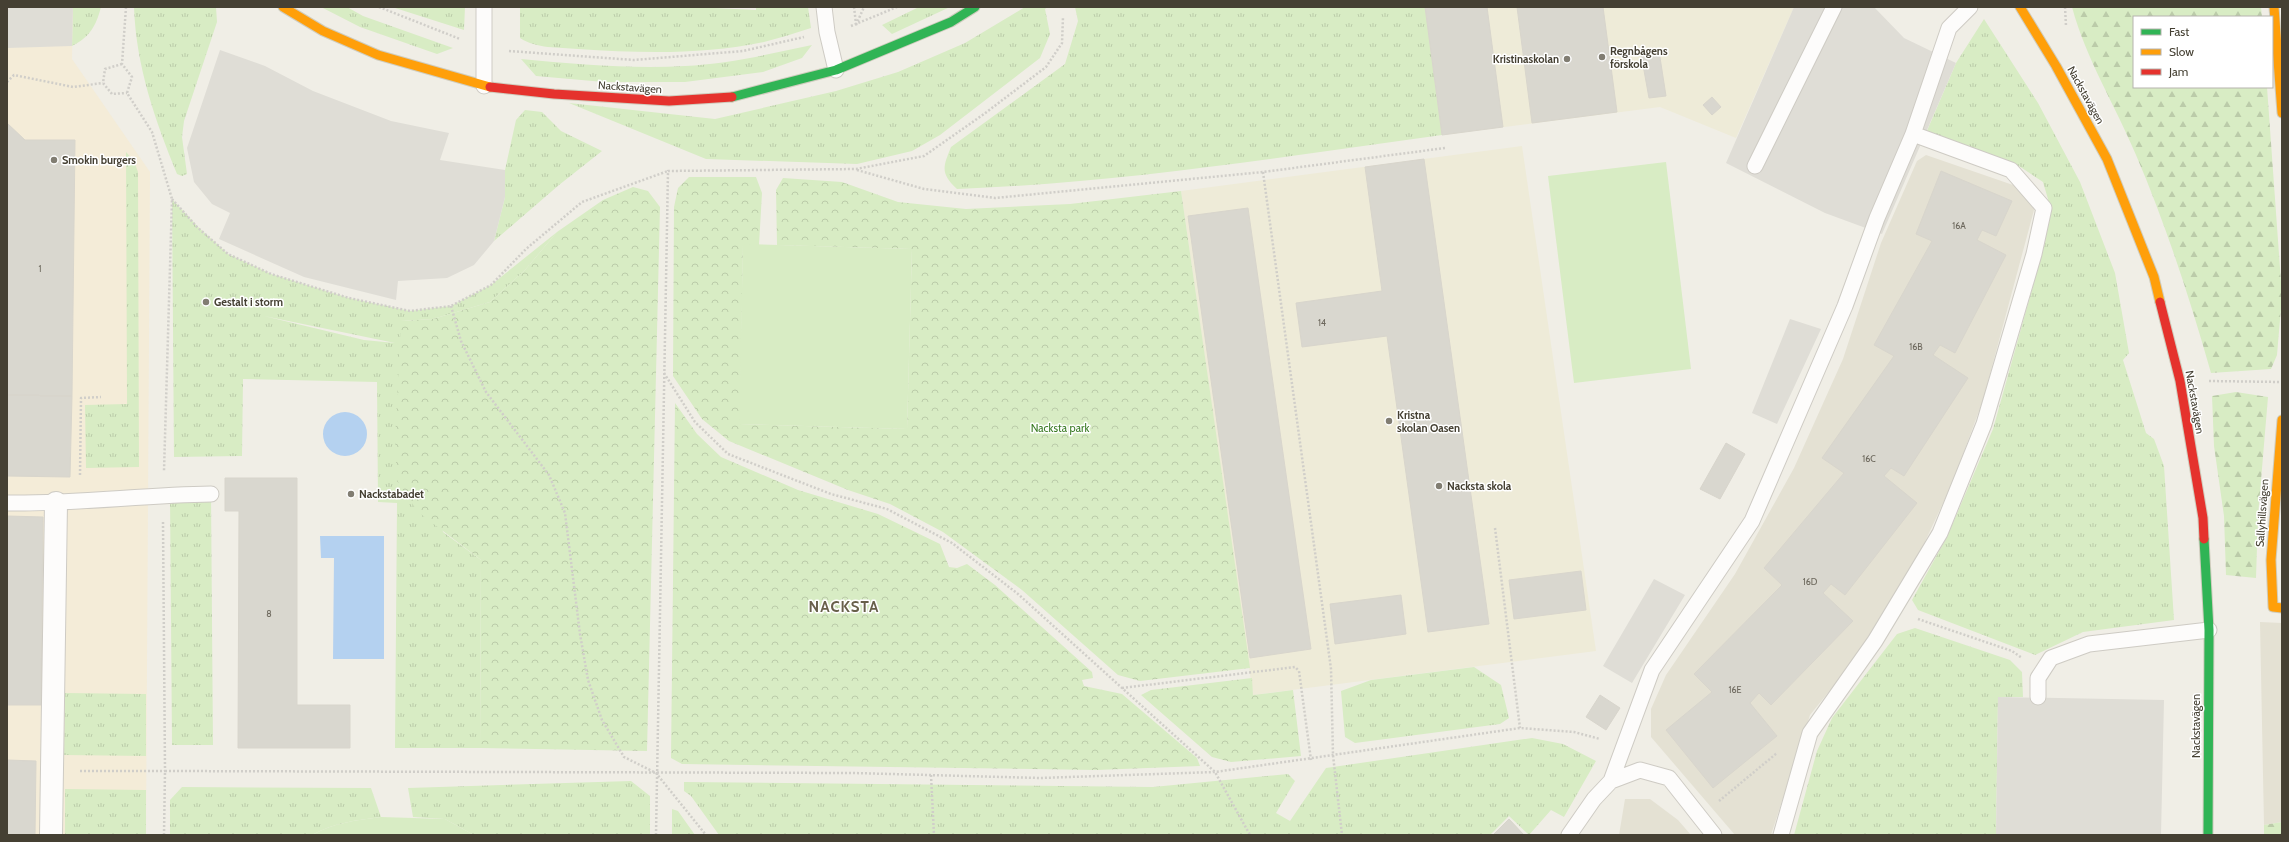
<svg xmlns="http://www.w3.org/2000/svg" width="2289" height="842" font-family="Cabin,sans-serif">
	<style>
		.residential { fill: #e4e1d3 }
		.commercial { fill: #f4ecd8 }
		.education { fill: #eeebd8 }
		.grass { fill: url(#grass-tufts); fill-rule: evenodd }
		.forest { fill: url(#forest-firs) }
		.park { fill: url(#park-crowns) }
		.garden { fill: #d8ecc4 }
		.parking { fill: #dfddd6 }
		.water { fill: #b4d1f0 }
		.building { fill: #d9d7cf; stroke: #d8d5cc }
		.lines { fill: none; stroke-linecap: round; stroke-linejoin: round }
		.lane-casing { stroke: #cecbc4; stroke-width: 17 }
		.street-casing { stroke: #cecbc4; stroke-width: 24 }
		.fast-casing { stroke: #cfccbd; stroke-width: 11 }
		.slow-casing { stroke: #cfccbd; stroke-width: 11 }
		.jam-casing { stroke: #cfccbd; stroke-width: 11 }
		.path { stroke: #d0cec9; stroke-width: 2.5; stroke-dasharray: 2 2; stroke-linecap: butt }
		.lane { stroke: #fdfcfb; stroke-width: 15 }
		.street { stroke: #fdfcfb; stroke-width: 22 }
		.fast { stroke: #30b455; stroke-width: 9 }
		.slow { stroke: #ff9f0a; stroke-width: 9 }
		.jam { stroke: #e5322d; stroke-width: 9 }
		.poi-dot { fill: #817d72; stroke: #fff; stroke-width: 1.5 }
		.labels { text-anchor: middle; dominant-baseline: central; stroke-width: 3; stroke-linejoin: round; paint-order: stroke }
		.number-label { font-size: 9px; fill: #6b665b }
		.poi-label { font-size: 11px; font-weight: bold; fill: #454033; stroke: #fff; text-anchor: start }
		.street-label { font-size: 11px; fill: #454033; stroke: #fff }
		.park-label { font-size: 11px; fill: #397a23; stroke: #fff }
		.district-label { font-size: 15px; font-weight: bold; letter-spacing: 1px; fill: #68604a; stroke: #fff }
	</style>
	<defs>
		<pattern id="grass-tufts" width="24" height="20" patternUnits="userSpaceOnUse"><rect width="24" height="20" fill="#d8ecc4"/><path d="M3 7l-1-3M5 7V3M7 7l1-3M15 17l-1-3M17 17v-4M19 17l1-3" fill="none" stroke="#bbcba9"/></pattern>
		<pattern id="forest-firs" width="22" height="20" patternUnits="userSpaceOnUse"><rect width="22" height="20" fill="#d8ecc4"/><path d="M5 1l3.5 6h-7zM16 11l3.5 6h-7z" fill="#bbcba9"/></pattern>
		<pattern id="park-crowns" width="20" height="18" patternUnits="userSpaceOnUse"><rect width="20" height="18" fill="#d8ecc4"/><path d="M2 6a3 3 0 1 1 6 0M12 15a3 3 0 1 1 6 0" fill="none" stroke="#bbcba9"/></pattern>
	</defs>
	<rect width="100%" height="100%" fill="#f0eee6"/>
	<path class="residential" d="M1926 155 2013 185 2029 195 2034 210 1983 400 1952 484 1922 548 1860 653 1810 715 1771 835H1735L1651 737V709L1666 675 1735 574 1794 468 1843 359 1881 243 1917 161Z
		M2260 622 2282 623V822L2264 825Z
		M1625 799H1650L1678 820 1691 835H1619Z"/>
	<path class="commercial" d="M7 7H73L72 59 150 172 146 835H7Z"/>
	<path class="education" d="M1425 7H1794L1736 138 1660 107 1442 135Z
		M1522 146 1596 651 1253 695 1181 191Z"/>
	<path class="grass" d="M73 7H101C96 26 90 37 72 46Z
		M134 7H216L217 22 184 121 182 137 187 174 182 176 177 174C155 120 136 66 134 7Z
		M321 7H347L363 16 453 48 437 54 360 27Z
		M392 7H465L464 30Z
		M520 7H694L756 10V7H808L811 28C795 33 780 38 764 42 703 55 640 53 578 49 558 47 537 49 520 38Z
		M919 7H950L892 34 882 25Z
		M1025 7H1048L1045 9 1050 34 1040 58 940 135 912 151 857 164 706 159 569 103 715 119 836 91 898 72 965 43Z
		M1075 7H1425L1442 135C1281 157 1119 183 957 189 940 173 943 167 951 147L1065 64 1078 21Z
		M1984 19 2038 103 2080 182 2115 273 2129 353 2123 360 2146 433 2154 439 2164 466 2174 620 2083 632 2035 655 1918 610 1912 600 1947 537 1993 429 2045 243 2050 206 2043 182 2019 166 1926 133 1956 63Z
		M812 45 802 58 763 72 685 82H604L536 76 521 59C575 64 630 69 685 66 727 64 770 54 812 45Z
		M525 110 542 112 561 131 602 151 559 185 494 241 505 197V170L516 120Z
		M126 152 134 161 138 172 139 467 86 468 85 405 127 404Z
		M172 199 198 227 228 254 271 274 349 298 410 311 451 306 491 285 557 232 525 270 490 302 433 319 401 321 443 532 481 560 480 748H395L397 503 378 502 377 382 243 379 242 456 174 457ZM264 316 395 343 364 340Z
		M211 494 213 745H172L170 495Z
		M1915 628 2010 660 2022 672 2023 697H1998L1996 835H1794L1817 751 1832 718 1897 634Z
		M1474 667 1501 685 1509 718 1500 724 1355 743 1345 737 1341 691 1371 680Z
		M65 693 146 694V756L64 755Z
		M1532 738 1563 744 1596 761 1564 817 1551 810 1529 835 1509 816 1490 835H719L691 796 684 791V782L1153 787 1288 774 1295 781 1276 813 1290 821 1326 768Z
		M631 781 650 796V835H474L445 819 413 817 408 788Z
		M182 787 371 788 381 817C357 820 333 823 312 835H170V800Z
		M65 789 146 790V835H65Z
		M672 809 678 811 695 835H672Z"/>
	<path class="forest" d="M2072 7H2261L2262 17H2134V87H2267L2282 296 2277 355 2271 369 2211 373C2190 299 2166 225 2136 155 2115 105 2086 59 2072 7Z
		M2236 392 2268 397 2258 516 2256 578 2226 575 2224 516 2214 446 2212 396Z
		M2282 822V835H2264V825Z"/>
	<path class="park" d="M689 177H756L762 193 759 245H743L740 424 907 429 912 249 777 245 776 190 783 178 842 182 898 202 966 209 1070 204 1181 191 1250 668 1140 681 1118 675 1022 590 943 532 890 504 848 490 729 441 702 419 673 376 674 207 678 188Z
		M633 187 648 191 660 207 647 751 480 748 481 560 418 512 397 481 395 440 401 321 433 319 490 302 525 270 557 232 603 200Z
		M675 403 697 434 721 457 798 490 878 514 940 544 949 567 957 568 967 564 995 585 1092 672 1093 678 1082 680 1084 686 1122 694 1197 758 1200 766 1096 770 682 764 671 758Z
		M1252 678 1253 695 1293 690 1301 756 1231 762 1212 757 1141 695 1151 690Z"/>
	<path class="garden" d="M1666 162 1691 369 1574 383 1548 176Z
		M743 244 912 249 907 429 739 424Z
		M381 817 445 819 474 835H312C333 823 357 820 381 817Z"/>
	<path class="parking" d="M7 7H73L72 46 7 48Z
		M1794 7H1874L1904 38 1956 63 1882 234 1825 213 1726 163Z
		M220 50 265 66 313 91 391 121 449 133 440 160 505 170V197L494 241 474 265 447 278 398 281 396 300 304 277 219 239 230 213 212 204 194 182 187 148Z
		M1790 319 1821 329 1777 424 1752 413Z
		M1654 579 1685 595 1632 683 1603 666Z
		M1998 697 2164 700 2161 835H1996Z"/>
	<path class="water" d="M323 434a22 22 0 1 1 44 0a22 22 0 1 1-44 0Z
		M320 536H384V659H333L334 558H321Z"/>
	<path class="building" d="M1425 7H1487L1503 127 1442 135Z
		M1517 7H1603L1617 112 1532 123Z
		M1659 51 1666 96 1649 98 1641 54Z
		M1712 97 1721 107 1712 115 1703 105Z
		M7 123 25 140H75L72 396 7 395Z
		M1424 159 1489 624 1428 632 1387 336 1302 347 1296 303 1382 291 1365 167Z
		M1941 171 2012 201 1996 236 1982 230 1977 240 2006 255 1955 353 1940 345 1933 355 1968 378 1904 476 1891 468 1884 476 1917 503 1845 595 1831 584 1823 593 1853 621 1771 705 1759 693 1750 703 1777 736 1713 788 1666 730 1712 692 1694 674 1782 585 1764 568 1844 473 1822 458 1894 356 1874 345 1932 241 1916 234Z
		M1248 208 1311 649 1250 658 1188 216Z
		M7 395 72 396 70 477 7 476Z
		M1726 443 1745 454 1720 499 1700 489Z
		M225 478H297V705H350V748H238L239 511H225Z
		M7 516 43 517 41 705H7Z
		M1581 571 1586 610 1514 619 1509 580Z
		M1401 595 1406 634 1335 644 1330 604Z
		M1600 695 1620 708 1606 730 1586 717Z
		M7 760 36 761 35 835H7Z
		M1509 819 1524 835H1493Z"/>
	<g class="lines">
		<defs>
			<path id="lane" d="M824 7 827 32 836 70
				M484 86V7
				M1755 166 1834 7
				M7 503C75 504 143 495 211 494
				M2038 697V678L2051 658 2089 644 2209 630
				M1611 781 1640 770 1669 778 1714 835
				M1569 835 1594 799 1611 781 1652 670 1752 521 1845 306 1877 218 1913 134 1949 28 1970 7
				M1781 835 1810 733 1875 641 1940 533 1984 424 2034 254 2044 208 2011 170 1913 134"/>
			<path id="street" d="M51 835 56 503"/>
			<path id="fast" d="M732 97 836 70 951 22 975 7
				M2204 539 2209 630 2208 835"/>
			<path id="slow" d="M283 7 323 31 378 55 490 87
				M2020 7 2056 66 2107 159 2154 277 2160 302
				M2274 7 2282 113
				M2282 420 2271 560 2273 607 2282 608"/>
			<path id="jam" d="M490 87 554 94 669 101 732 97
				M2160 302 2180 381 2203 518 2204 539"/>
		</defs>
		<use href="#lane" class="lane-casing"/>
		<use href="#street" class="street-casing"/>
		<use href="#fast" class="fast-casing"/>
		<use href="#slow" class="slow-casing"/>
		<use href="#jam" class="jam-casing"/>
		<path class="path" d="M126 7 122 64 132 77 127 93 152 132 172 199 164 471
			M379 7 460 39
			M854 7 856 24
			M2065 7 2066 26
			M856 25 864 7
			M851 26 897 7
			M509 51 634 60 743 51 804 37
			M122 64 105 69 103 83 112 94 127 93
			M7 82 14 75 73 87 103 83
			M857 170 924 189 995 198 1263 172 1445 148
			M1263 172 1331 669 1333 755 1342 835
			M172 199 197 227 228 254 271 274 349 298 410 311 451 306 491 285 526 249 582 202 668 171
			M451 306 461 341 486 392 549 475 565 513 580 634 588 680 602 720 624 757 656 773 706 835
			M664 373 695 422 728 454 831 494 887 509 952 543 1018 594 1215 772 1250 835
			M2209 381 2282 382
			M80 475 81 398 101 397
			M1495 528 1520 728
			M1918 619 2012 651 2022 658
			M1122 688 1295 667 1299 671 1311 760
			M80 771H165L163 522
			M931 775 934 835
			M1719 801 1777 753
			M164 835 165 771 853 773 1040 778 1215 772 1520 728 1574 732 1600 739
			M656 835 668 171 856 169 924 156 984 114 1046 67 1062 43 1063 17"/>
		<use href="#lane" class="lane"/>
		<use href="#street" class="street"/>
		<use href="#fast" class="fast"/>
		<use href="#slow" class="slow"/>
		<use href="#jam" class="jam"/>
	</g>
	<g class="poi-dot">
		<circle cx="1602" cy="57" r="4"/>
		<circle cx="1567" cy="59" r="4"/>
		<circle cx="54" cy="160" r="4"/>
		<circle cx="206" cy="302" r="4"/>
		<circle cx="1389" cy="421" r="4"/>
		<circle cx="1439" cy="486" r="4"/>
		<circle cx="351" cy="494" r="4"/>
	</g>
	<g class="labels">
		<g class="number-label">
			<text x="1959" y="225">16A</text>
			<text x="40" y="268">1</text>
			<text x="1322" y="322">14</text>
			<text x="1916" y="346">16B</text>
			<text x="1869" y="458">16C</text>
			<text x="1810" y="581">16D</text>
			<text x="269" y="613">8</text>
			<text x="1735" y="689">16E</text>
		</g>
		<g class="poi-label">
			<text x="1610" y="51">Regnbågens<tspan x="1610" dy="13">förskola</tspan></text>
			<text x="1559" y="59" text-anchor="end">Kristinaskolan</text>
			<text x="62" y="160">Smokin burgers</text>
			<text x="214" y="302">Gestalt i storm</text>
			<text x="1397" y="415">Kristna<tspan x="1397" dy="13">skolan Oasen</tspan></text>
			<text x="1447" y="486">Nacksta skola</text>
			<text x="359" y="494">Nackstabadet</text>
		</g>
		<g class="street-label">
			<text transform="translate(630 87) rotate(4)">Nackstavägen</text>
			<text transform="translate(2086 95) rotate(61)">Nackstavägen</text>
			<text transform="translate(2195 402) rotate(80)">Nackstavägen</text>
			<text transform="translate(2262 513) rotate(-86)">Sallyhillsvägen</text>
			<text transform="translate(2196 726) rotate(-90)">Nackstavägen</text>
		</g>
		<g class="park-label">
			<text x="1060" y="428">Nacksta park</text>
		</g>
		<g class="district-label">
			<text x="844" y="607">NACKSTA</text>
		</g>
	</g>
	<rect width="2289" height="842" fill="none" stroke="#454033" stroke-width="16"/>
	<rect x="2133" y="16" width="140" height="72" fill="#ffffff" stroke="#b5b3ad"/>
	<rect x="2141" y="29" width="20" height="6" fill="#30b455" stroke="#b5b3ad"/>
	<text x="2169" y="36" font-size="12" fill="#454033">Fast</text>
	<rect x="2141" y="49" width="20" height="6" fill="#ff9f0a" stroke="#b5b3ad"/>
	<text x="2169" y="56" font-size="12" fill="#454033">Slow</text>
	<rect x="2141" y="69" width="20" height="6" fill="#e5322d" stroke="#b5b3ad"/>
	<text x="2169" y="76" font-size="12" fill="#454033">Jam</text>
</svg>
